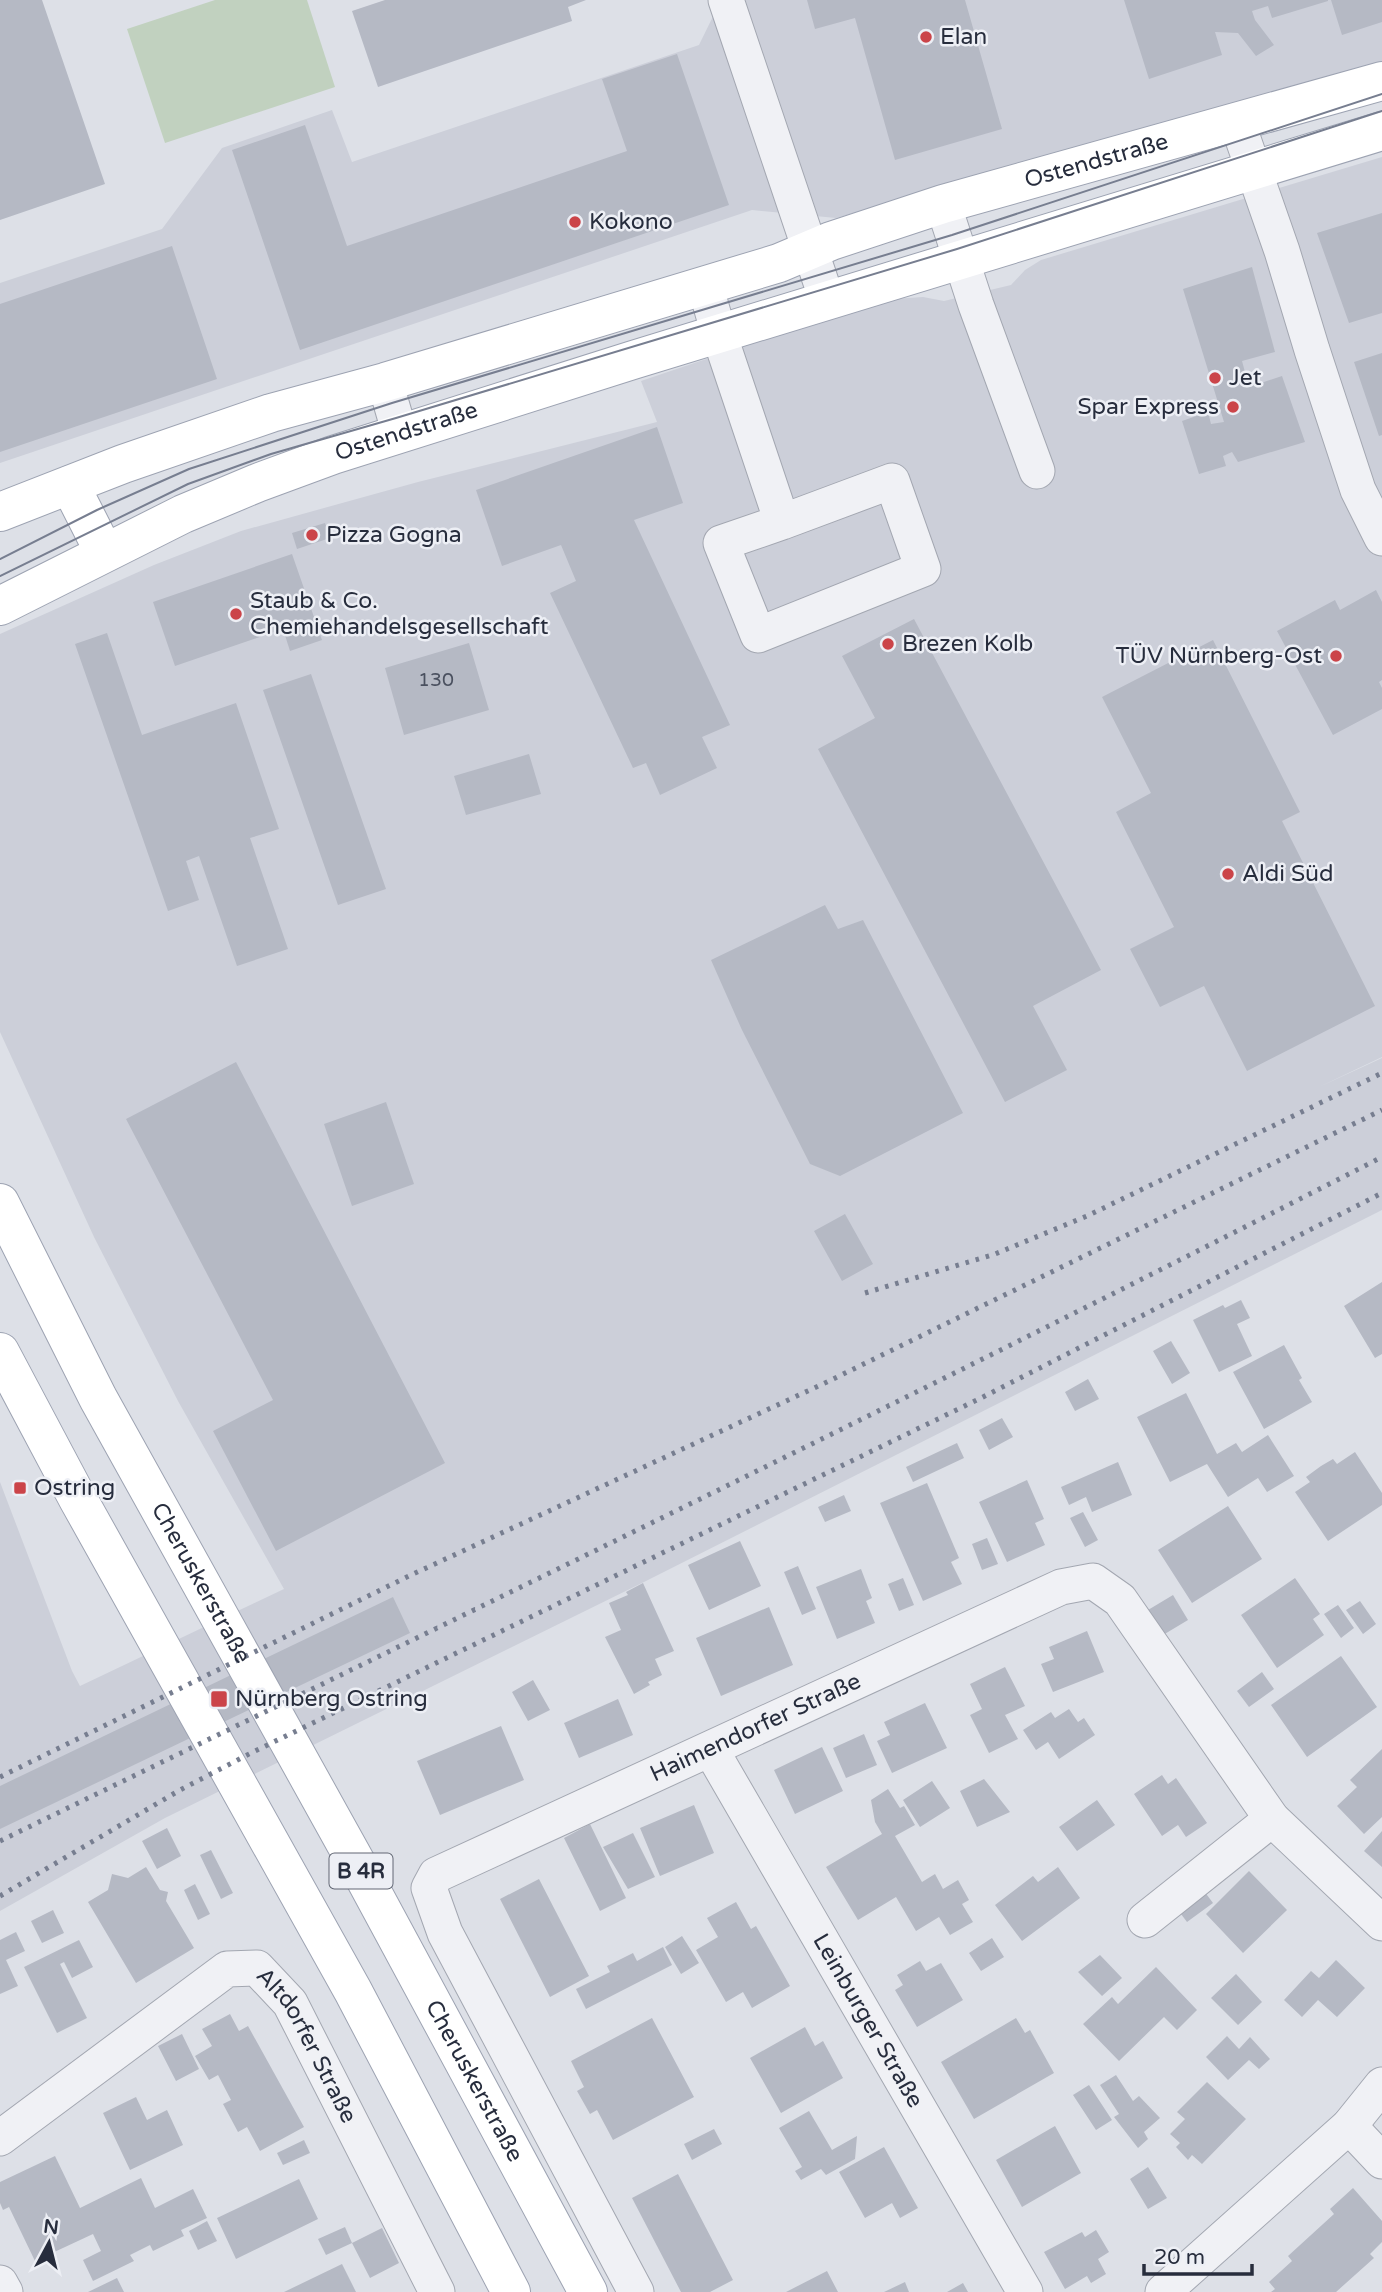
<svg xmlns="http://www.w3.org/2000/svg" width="1382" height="2292" font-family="'Varela Round',sans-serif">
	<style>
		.built { fill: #cccfd9 }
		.green { fill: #c1d1bf }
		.building { fill: #b5b9c4 }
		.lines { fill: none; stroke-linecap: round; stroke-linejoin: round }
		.minor-casing { stroke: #a3a7b1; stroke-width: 37 }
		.major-casing { stroke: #9da3b2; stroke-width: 40 }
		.minor { stroke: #f0f1f5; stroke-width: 35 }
		.major { stroke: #fff; stroke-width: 38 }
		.tram { stroke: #777e90; stroke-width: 2 }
		.rail { stroke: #777e90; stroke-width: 5; stroke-dasharray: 3.5 7; stroke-linecap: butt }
		.poi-dot { fill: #cb4449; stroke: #edeff5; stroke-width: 2.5 }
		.labels { text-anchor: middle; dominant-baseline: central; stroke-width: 5; stroke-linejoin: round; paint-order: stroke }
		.number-label { font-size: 19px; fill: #4a505f }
		.shield { fill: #edeff5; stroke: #626774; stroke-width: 2 }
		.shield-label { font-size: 21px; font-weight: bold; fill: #272d3d }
		.poi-label { font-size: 23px; fill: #272d3d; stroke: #edeff5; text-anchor: start }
		.street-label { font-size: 23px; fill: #272d3d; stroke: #edeff5 }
	</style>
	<rect width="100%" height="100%" fill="#dde0e7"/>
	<path class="built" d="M721 0H1382V67L1237 105 836 218 752 210 0 463V283L162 229 222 148 332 110 352 162 699 45Z
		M1382 157V1057L1319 1087 1382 1058V1210L646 1581 165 1818 0 1911V1482L72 1671 80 1686 284 1589 178 1401 94 1237 0 1032V634L154 565 241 531 418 482 657 422 641 381 849 311 893 299 923 297 944 301 1011 285 1025 270 1041 260Z"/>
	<path class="green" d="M215 0H307L335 87 165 143 127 29Z"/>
	<path class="building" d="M0 0H42L105 184 0 220Z
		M385 0H586L568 7 572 21 378 87 352 11Z
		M807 0H965L1002 129 895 160 855 18 815 29Z
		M1124 0H1328V1L1272 18 1268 6 1252 11 1255 20 1274 45 1256 56 1238 33 1215 32 1222 55 1149 79Z
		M1331 0H1382V22L1342 35Z
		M677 54 729 205 300 350 232 150 305 125 347 246 627 151 602 79Z
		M1382 213V313L1349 323 1317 233Z
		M172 246 217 379 0 452V304Z
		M1252 267 1275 352 1242 361 1249 387 1282 376 1305 442 1238 462 1232 452 1223 456 1226 466 1199 474 1182 421 1208 412 1211 424 1224 422 1183 289Z
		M1382 353V435L1379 436 1354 362Z
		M657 427 683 503 634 520 730 725 702 737 717 768 660 795 646 763 633 768 550 593 576 581 561 545 502 566 476 490Z
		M325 523 330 538 297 549 292 533Z
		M292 554 322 640 290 651 283 629 175 666 153 602Z
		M1376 590 1382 602V680L1379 682 1382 688V709L1333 735 1277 631 1335 600 1340 610Z
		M914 619 1101 970 1033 1006 1067 1070 1005 1102 818 749 875 718 842 656Z
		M107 633 142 735 236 703 279 829 250 838 288 949 237 966 199 856 186 861 199 900 168 911 75 644Z
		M1213 640 1300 812 1282 821 1375 1006 1247 1071 1204 986 1160 1007 1130 949 1174 927 1116 812 1151 793 1102 697Z
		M469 643 489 710 404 735 385 668Z
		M311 674 386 889 338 905 263 690Z
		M529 754 541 794 466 815 454 776Z
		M825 905 838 929 863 920 963 1113 840 1176 810 1164 742 1030 711 960Z
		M236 1062 445 1463 276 1551 213 1431 273 1400 126 1119Z
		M386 1102 414 1184 352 1206 324 1124Z
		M845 1214 873 1264 842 1281 814 1231Z
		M1382 1282V1354L1375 1358 1344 1306Z
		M1241 1300 1250 1318 1237 1324 1252 1356 1219 1372 1193 1320 1223 1305 1225 1308Z
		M1171 1341 1190 1373 1172 1384 1153 1351Z
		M1284 1345 1302 1378 1299 1380 1312 1402 1264 1429 1233 1372Z
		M1088 1379 1099 1399 1075 1411 1065 1392Z
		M1186 1393 1217 1454 1236 1443 1242 1452 1268 1435 1294 1476 1267 1492 1258 1478 1228 1497 1207 1464 1170 1482 1137 1417Z
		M1002 1418 1013 1437 989 1450 979 1430Z
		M957 1443 964 1458 913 1482 906 1467Z
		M1355 1452 1382 1493V1505L1328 1541 1295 1492 1310 1482 1306 1477 1321 1466 1333 1459 1337 1464Z
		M1118 1462 1132 1495 1092 1512 1086 1497 1069 1505 1061 1487Z
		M1027 1480 1044 1519 1035 1523 1045 1545 1007 1562 979 1502Z
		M927 1483 959 1558 951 1562 962 1584 923 1601 880 1503Z
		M844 1495 851 1511 825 1522 818 1507Z
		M1228 1506 1262 1559 1192 1603 1158 1550Z
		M1083 1512 1098 1540 1085 1547 1070 1518Z
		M987 1538 998 1564 982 1570 972 1544Z
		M740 1541 761 1586 709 1610 688 1565Z
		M798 1566 816 1609 802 1615 784 1572Z
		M861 1569 872 1598 866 1601 875 1623 837 1639 816 1587Z
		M903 1578 914 1605 899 1611 888 1584Z
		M1295 1578 1320 1614 1313 1619 1324 1635 1277 1668 1241 1615Z
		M643 1583 674 1651 655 1659 662 1675 648 1682 650 1685 634 1694 605 1637 621 1630 609 1603 628 1595 626 1592Z
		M1173 1595 1188 1620 1163 1635 1148 1610Z
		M393 1597 410 1633 0 1829V1786Z
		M1360 1601 1376 1624 1363 1634 1346 1610Z
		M1338 1605 1354 1628 1341 1638 1324 1614Z
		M769 1607 793 1665 721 1696 696 1638Z
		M1087 1631 1104 1672 1053 1692 1041 1664 1054 1659 1049 1647Z
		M1341 1656 1377 1707 1307 1757 1271 1705Z
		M1005 1667 1025 1706 1005 1715 1018 1739 989 1753 970 1715 982 1709 970 1684Z
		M1262 1672 1274 1689 1249 1707 1237 1691Z
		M533 1680 550 1710 528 1721 512 1692Z
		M618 1699 633 1735 579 1758 564 1723Z
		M925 1703 947 1748 892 1773 877 1741 890 1735 884 1722Z
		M1069 1709 1078 1722 1084 1718 1095 1735 1059 1759 1048 1742 1036 1750 1023 1730 1051 1712 1055 1718Z
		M501 1726 524 1780 440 1815 417 1761Z
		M864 1734 877 1765 846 1778 833 1748Z
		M822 1747 843 1791 795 1814 774 1770Z
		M1382 1749V1817L1364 1834 1337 1806 1357 1787 1350 1780Z
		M1162 1775 1168 1784 1176 1778 1207 1823 1186 1837 1178 1825 1162 1836 1134 1794Z
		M984 1779 1010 1812 977 1827 960 1791Z
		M932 1781 950 1808 920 1827 903 1800Z
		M888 1789 900 1808 904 1806 915 1825 895 1836 922 1882 935 1874 943 1889 958 1880 969 1900 962 1904 973 1922 950 1935 939 1917 916 1931 896 1897 858 1920 826 1867 882 1834 875 1822 871 1800Z
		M1097 1800 1115 1825 1077 1851 1059 1827Z
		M694 1805 714 1853 660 1876 640 1828Z
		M590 1824 626 1898 600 1911 564 1838Z
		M167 1828 181 1856 157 1869 142 1841Z
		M1382 1831V1867L1364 1851Z
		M633 1833 655 1877 628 1889 603 1847Z
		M211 1850 233 1893 221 1899 200 1855Z
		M146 1867 160 1890 168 1892 166 1901 194 1948 136 1983 88 1902 108 1890 112 1874 128 1878Z
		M1058 1867 1080 1898 1022 1941 995 1905 1033 1876 1038 1882Z
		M1249 1871 1287 1910 1243 1953 1206 1914Z
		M539 1879 589 1976 550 1997 500 1899Z
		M195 1884 210 1914 198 1920 184 1890Z
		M1201 1887 1213 1903 1187 1922 1175 1906Z
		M736 1902 751 1929 756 1926 790 1986 752 2008 743 1992 726 2002 696 1950 718 1937 707 1918Z
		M53 1910 64 1933 42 1943 31 1921Z
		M16 1932 25 1951 6 1960 18 1986 0 1994V1940Z
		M682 1936 699 1963 681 1974 665 1947Z
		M992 1938 1004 1957 981 1971 969 1953Z
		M79 1940 93 1967 72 1978 64 1962 60 1964 87 2018 57 2033 24 1967Z
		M663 1947 672 1965 586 2009 576 1989 610 1972 607 1966 633 1953 637 1961Z
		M1100 1955 1122 1978 1102 1996 1078 1972Z
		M1336 1960 1365 1988 1337 2017 1318 2000 1302 2017 1284 2000 1311 1971 1319 1978Z
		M920 1961 926 1971 941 1963 963 2000 917 2027 895 1990 903 1985 897 1975Z
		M1156 1967 1197 2010 1177 2030 1164 2017 1119 2061 1083 2024 1112 1997 1118 2004Z
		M1236 1974 1262 2002 1238 2025 1211 1998Z
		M230 2014 239 2031 248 2026 304 2127 260 2151 247 2127 238 2132 223 2104 231 2100 218 2075 209 2080 195 2056 212 2046 202 2029Z
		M652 2018 694 2097 613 2140 597 2110 590 2114 577 2091 584 2087 571 2061Z
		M1016 2018 1025 2033 1030 2030 1054 2073 974 2119 941 2062Z
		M805 2027 815 2046 823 2041 843 2078 781 2113 750 2058Z
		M182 2034 199 2069 176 2081 158 2046Z
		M1227 2036 1239 2049 1250 2037 1270 2059 1259 2069 1249 2060 1228 2080 1206 2057Z
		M1116 2075 1133 2101 1139 2096 1160 2118 1144 2132 1148 2139 1138 2148 1114 2117 1119 2114 1100 2085Z
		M1207 2082 1246 2119 1202 2164 1192 2155 1188 2160 1176 2147 1180 2143 1170 2134 1185 2119 1177 2112Z
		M1089 2085 1112 2120 1096 2130 1073 2095Z
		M136 2097 147 2120 167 2110 183 2145 130 2170 103 2113Z
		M809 2111 832 2150 857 2136 855 2159 826 2175 821 2169 801 2180 795 2171 802 2167 779 2128Z
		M1055 2126 1081 2173 1022 2207 996 2160Z
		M714 2129 722 2144 692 2160 684 2144Z
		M304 2140 310 2153 283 2165 277 2153Z
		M884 2147 918 2208 900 2218 892 2203 865 2218 839 2172Z
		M55 2156 80 2208 141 2178 155 2208 193 2189 207 2218 181 2230 184 2236 153 2251 150 2245 130 2255 134 2261 93 2281 83 2260 101 2251 93 2234 35 2261 9 2207 3 2210 0 2203V2182Z
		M1148 2167 1167 2198 1148 2209 1130 2179Z
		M678 2174 733 2280 710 2292H681L632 2198Z
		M299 2179 318 2219 236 2259 217 2218Z
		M1353 2188 1382 2221V2242L1370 2254 1374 2258 1336 2292H1271L1275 2289 1269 2282 1292 2261 1288 2256 1334 2214 1330 2209Z
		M207 2221 217 2241 198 2250 189 2231Z
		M345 2227 352 2243 326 2255 318 2239Z
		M382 2228 399 2263 370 2278 352 2243Z
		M1096 2230 1109 2252 1098 2259 1106 2274 1091 2283 1087 2276 1065 2289 1044 2252 1082 2232 1085 2237Z
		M342 2264 356 2292H284Z
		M827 2271 838 2292H786Z
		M117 2278 124 2292H88Z
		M905 2282 909 2292H884Z
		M963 2283 968 2292H947Z"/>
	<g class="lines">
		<defs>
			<g id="minor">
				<path d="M726 0 827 300"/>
				<path d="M1237 122 1282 251 1312 350 1358 490 1382 538"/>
				<path d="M943 204 976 305 1037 471"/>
				<path d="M705 285 719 334 782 522 892 481 923 569 758 635 721 543 782 522"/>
				<path d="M385 382 400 434"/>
				<path id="s1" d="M711 1750 1025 2292"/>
				<path d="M1145 1920 1272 1819"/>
				<path d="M1349 2126 1382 2161"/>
				<path id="s2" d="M0 2138 227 1969 257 1968 290 2003 437 2292"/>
				<path d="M0 2283 5 2292"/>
				<path id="s3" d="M636 2292 445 1933 429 1888 436 1875 1061 1587 1093 1581 1120 1600 1272 1819 1382 1923"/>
				<path d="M1163 2292 1349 2126 1382 2085"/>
			</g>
			<g id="major">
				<path d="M70 485 104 552"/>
				<path id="s4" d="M0 512 123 464 271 413 385 382 779 263 831 241 943 204 1382 81"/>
				<path id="s5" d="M0 606 183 514 257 483 333 455 633 360 1382 131"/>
				<path id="s6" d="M0 1203 98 1398 363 1875 588 2292"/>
				<path d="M0 1352 78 1499 353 1991 511 2292"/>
			</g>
		</defs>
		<use href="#minor" class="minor-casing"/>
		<use href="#major" class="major-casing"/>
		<use href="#minor" class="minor"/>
		<use href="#major" class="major"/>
		<path class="tram" d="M0 559 97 510 189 469 392 403 952 235 1382 94
			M0 576 188 484 271 454 396 418 957 249 1382 111"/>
		<path class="rail" d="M865 1293 995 1254 1087 1216 1382 1073
			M0 1777 411 1575 827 1382 1382 1110
			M0 1841C462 1616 924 1392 1382 1157
			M0 1896 180 1790 251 1753 981 1398 1382 1193"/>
	</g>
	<g class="poi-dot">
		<circle cx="926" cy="37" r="7"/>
		<circle cx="575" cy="222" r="7"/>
		<circle cx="1215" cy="378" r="7"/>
		<circle cx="1233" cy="407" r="7"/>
		<circle cx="312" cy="535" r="7"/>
		<circle cx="236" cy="614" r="7"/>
		<circle cx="888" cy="644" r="7"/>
		<circle cx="1336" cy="656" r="7"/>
		<circle cx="1228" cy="874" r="7"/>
		<rect x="13" y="1481" width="14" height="14" rx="3.5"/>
		<rect x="210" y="1690" width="18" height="18" rx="3.5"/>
	</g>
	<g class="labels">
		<g class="number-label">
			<text x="436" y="680">130</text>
		</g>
		<rect class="shield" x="329.5" y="1853.5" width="63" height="35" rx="5"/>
		<g class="shield-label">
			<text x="361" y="1871">B 4R</text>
		</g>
		<g class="poi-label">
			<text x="940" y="37">Elan</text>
			<text x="589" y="222">Kokono</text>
			<text x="1229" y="378">Jet</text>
			<text x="1219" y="407" text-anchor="end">Spar Express</text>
			<text x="326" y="535">Pizza Gogna</text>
			<text x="250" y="601">Staub &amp; Co.<tspan x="250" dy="26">Chemiehandelsgesellschaft</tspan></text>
			<text x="902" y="644">Brezen Kolb</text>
			<text x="1322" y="656" text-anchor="end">TÜV Nürnberg-Ost</text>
			<text x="1242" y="874">Aldi Süd</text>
			<text x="34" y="1488">Ostring</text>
			<text x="235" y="1699">Nürnberg Ostring</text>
		</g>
		<g class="street-label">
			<text stroke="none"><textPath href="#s4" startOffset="1152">Ostendstraße</textPath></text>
			<text stroke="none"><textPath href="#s5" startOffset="443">Ostendstraße</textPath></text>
			<text stroke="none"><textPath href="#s6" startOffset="430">Cheruskerstraße</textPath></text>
			<text stroke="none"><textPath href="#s3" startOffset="821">Haimendorfer Straße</textPath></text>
			<text stroke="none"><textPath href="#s1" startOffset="313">Leinburger Straße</textPath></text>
			<text stroke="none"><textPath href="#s2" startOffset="406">Altdorfer Straße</textPath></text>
			<text stroke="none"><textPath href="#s6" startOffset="998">Cheruskerstraße</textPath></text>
		</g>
	</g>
	<g transform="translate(49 2243) rotate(7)" stroke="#edeff5" stroke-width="5" paint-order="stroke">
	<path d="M0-5L12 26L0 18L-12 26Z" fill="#272d3d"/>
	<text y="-10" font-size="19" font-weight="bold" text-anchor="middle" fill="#272d3d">N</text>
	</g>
	<path d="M1144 2264v10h108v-10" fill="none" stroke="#272d3d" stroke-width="3.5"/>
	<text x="1154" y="2264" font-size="21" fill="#272d3d" stroke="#edeff5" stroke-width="5" paint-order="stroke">20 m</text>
</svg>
